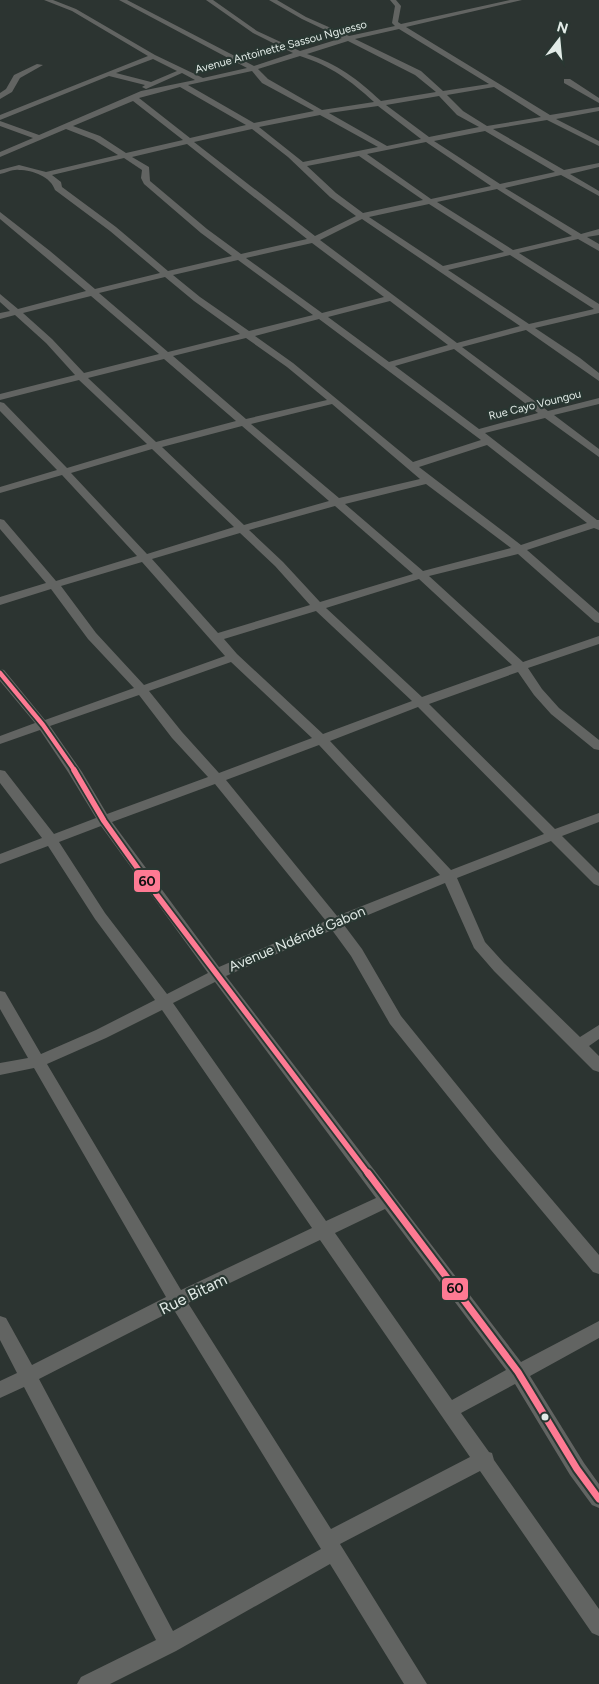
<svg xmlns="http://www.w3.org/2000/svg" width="599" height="1684" font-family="Figtree,sans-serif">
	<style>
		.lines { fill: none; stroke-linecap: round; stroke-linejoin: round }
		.minor { fill: #626462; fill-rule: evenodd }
		.bus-1-far2-casing { stroke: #293732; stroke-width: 8 }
		.bus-1-far1-casing { stroke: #293732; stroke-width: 9 }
		.bus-1-casing { stroke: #293732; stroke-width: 11 }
		.bus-1-far2 { stroke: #fe7a93; stroke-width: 4.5 }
		.bus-1-far1 { stroke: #fe7a93; stroke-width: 5.5 }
		.bus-1 { stroke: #fe7a93; stroke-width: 7 }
		.bus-dot { fill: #e2ebe7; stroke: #293732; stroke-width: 2 }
		.labels { text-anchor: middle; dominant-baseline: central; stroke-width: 4.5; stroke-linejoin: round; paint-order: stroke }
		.far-street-label { font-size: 11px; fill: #e2ebe7; stroke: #293732 }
		.street-label { font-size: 14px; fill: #e2ebe7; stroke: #293732 }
		.near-street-label { font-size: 16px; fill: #e2ebe7; stroke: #293732 }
		.line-badge { stroke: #293732; stroke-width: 2 }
		.pale-badge-label { font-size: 14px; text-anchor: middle; font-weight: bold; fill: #111 }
	</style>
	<rect width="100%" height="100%" fill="#2c3431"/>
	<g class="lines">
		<path class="minor" d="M44 0H53L76 9 155 55 203 78 247 68 119 0H127L254 66 293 53 253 33 206 0H213L257 31 300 51 342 38 302 19 269 0H277L306 17 349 36 395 26 392 23 395 6 390 0H396L401 6 398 22 401 24 510 0H522L406 27 550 115 599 107V111L556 119 599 141V146L547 120 493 129 564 170 599 163V167L570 174 599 191V196L561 175 505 188 581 234 599 229V235L587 237 599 244V251L578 239 519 253 599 304V313L535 328 580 358 599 373V381L526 330 462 347 548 411 599 398V404L554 415 599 449V457L545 418 485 433 597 520H599V530L594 528 527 550 599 613V623L595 622 518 554 429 576 523 662 599 636V644L528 668 542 689 559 708 599 740V750L594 749 551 714 534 695 518 672 429 704 555 829 599 813V822L562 836 599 873V886L594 884 551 841 457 878 485 942 504 963 580 1037 599 1025V1039L589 1046 599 1056V1072L593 1070 494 971 474 948 445 883 344 925 362 949 401 1016 503 1142 599 1255V1274L593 1272 491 1150 390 1024 351 956 332 930 226 976 521 1362 599 1321V1338L530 1376 584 1463 599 1484V1508L592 1505 570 1475 515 1384 461 1413 489 1452 492 1453 494 1460 599 1609V1636L592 1633 480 1471 340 1544 427 1684H404L330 1564 176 1651 110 1684H77L81 1677 156 1640 24 1387 0 1398V1381L17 1373 0 1340V1316L6 1318 32 1365 166 1297 34 1068 0 1075V1063L28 1058 0 1009V991L5 992 41 1054 96 1030 155 1000 95 919 48 846 0 864V854L42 838 0 783V770L5 771 54 834 96 818 68 772 40 730 0 744V736L35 723 0 681V669L4 670 45 720 134 688 88 639 51 589 0 605V597L46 583 0 529V519L4 520 56 581 137 556 62 475 0 493V487L57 470 0 411V402L4 403 67 468 147 444 79 380 0 400V394L75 375 46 343 15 315 0 319V313L10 311 0 302V294L18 309 86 291 0 219V212L50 251 95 289 160 273 110 231 55 190C51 177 33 170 19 170 13 169 6 173 0 174V170L19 165 46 172 118 155 94 140 66 129 0 157V152L33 138 0 126V121L39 135 141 91 195 80 182 73 146 89 142 87 145 85 109 76 0 120V115L148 56 72 11ZM399 29 489 84 443 91 421 71 355 39ZM348 41 415 75 436 92 381 101C357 79 338 64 307 54ZM300 56C331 66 350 80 374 102L322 110 268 79 258 69ZM153 59 177 71 151 82 116 73ZM252 71 262 83 314 111 254 123 188 85ZM180 87 246 125 190 138 139 98ZM494 87 541 117 487 126 463 111 447 95ZM439 96 457 115 479 127 429 137 386 105ZM133 101 183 140 126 153 100 136 73 126ZM378 106 421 139 387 146 329 113ZM320 115 378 147 303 162 259 127ZM252 129 288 157 330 197 356 216 315 236 194 142ZM485 131 555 172 500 184 434 141ZM426 142 491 186 431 199 367 154ZM187 144 307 239 241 254 207 229 150 181 149 167 132 157ZM359 156 423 200 363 213 336 193 307 166ZM124 158 142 170 141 178 144 184 201 233 232 256 168 271 116 227 62 187 61 182 52 175ZM497 189 572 236 513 250 437 202ZM429 204 504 252 443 266 369 217ZM362 219 520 326 457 343 320 240ZM312 243 384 297 322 313 246 258ZM510 255 594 309 529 324 448 270ZM238 260 313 315 249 331 200 297 173 275ZM165 277 194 301 240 334 168 352 99 293ZM91 296 159 354 84 373 52 339 23 313ZM390 301 448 345 389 362 328 317ZM319 319 481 440 413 462 293 363 255 336ZM246 338 287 367 327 400 246 419 173 356ZM454 349 538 413 479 429 395 366ZM164 359 236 421 156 442 88 378ZM332 404 420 479 339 498 251 424ZM242 426 329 501 244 525 162 447ZM487 445 587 523 521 545 419 467ZM152 449 234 527 147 554 71 473ZM426 484 511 548 423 571 345 504ZM335 506 413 574 320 602 283 562 249 530ZM240 533 275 566 310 605 218 633 152 559ZM142 562 225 656 144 685 96 633 61 586ZM419 579 512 665 422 697 326 608ZM316 611 412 701 323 734 237 654 224 639ZM231 662 312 738 219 773 182 732 149 691ZM139 695 172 738 208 777 107 814 82 772 50 726ZM418 707 544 834 451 870 330 741ZM319 745 440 875 337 916 226 780ZM215 784 326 921 219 967 112 822ZM101 826 208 973 167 994 105 913 59 842ZM215 982 376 1198 326 1221 173 1003ZM162 1010 312 1228 181 1290 47 1064 106 1038ZM385 1209 506 1370 452 1400 335 1233ZM320 1240 470 1457 331 1529 188 1303ZM174 1310 321 1549 173 1631 39 1379Z
			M37 64 43 65 20 78 12 92 0 99V93L6 89 14 75Z
			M564 79H570L599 98V103L564 83Z"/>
		<defs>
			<path id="bus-1-far2" d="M0 673 43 725 75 771"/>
			<path id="bus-1-far1" d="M74 770 104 821 156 894 369 1175"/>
			<path id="bus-1" d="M368 1173 518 1372 577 1469 599 1499"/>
		</defs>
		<use href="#bus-1-far2" class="bus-1-far2-casing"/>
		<use href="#bus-1-far1" class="bus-1-far1-casing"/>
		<use href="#bus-1" class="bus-1-casing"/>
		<use href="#bus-1-far2" class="bus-1-far2"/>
		<use href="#bus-1-far1" class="bus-1-far1"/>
		<use href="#bus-1" class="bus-1"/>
	</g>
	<circle class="bus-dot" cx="545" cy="1417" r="4.5"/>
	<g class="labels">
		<g class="far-street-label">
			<text transform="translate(281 47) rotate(-15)">Avenue Antoinette Sassou Nguesso</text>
			<text transform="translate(535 405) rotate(-14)">Rue Cayo Voungou</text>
		</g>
		<g class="street-label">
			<text transform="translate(297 939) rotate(-23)">Avenue Ndéndé Gabon</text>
		</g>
		<g class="near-street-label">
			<text transform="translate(193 1294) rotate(-26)">Rue Bitam</text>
		</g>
	</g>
	<g class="line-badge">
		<rect x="133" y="869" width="28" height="24" rx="5" fill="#fe7a93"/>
		<rect x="441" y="1277" width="28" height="24" rx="5" fill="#fe7a93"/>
	</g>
	<g class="pale-badge-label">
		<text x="147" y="886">60</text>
		<text x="455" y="1293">60</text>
	</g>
	<g transform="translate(559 40) rotate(16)" stroke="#293732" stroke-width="4" paint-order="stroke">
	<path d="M0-4L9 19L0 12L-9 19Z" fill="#e2ebe7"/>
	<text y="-8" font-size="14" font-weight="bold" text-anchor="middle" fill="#e2ebe7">N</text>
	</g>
</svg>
